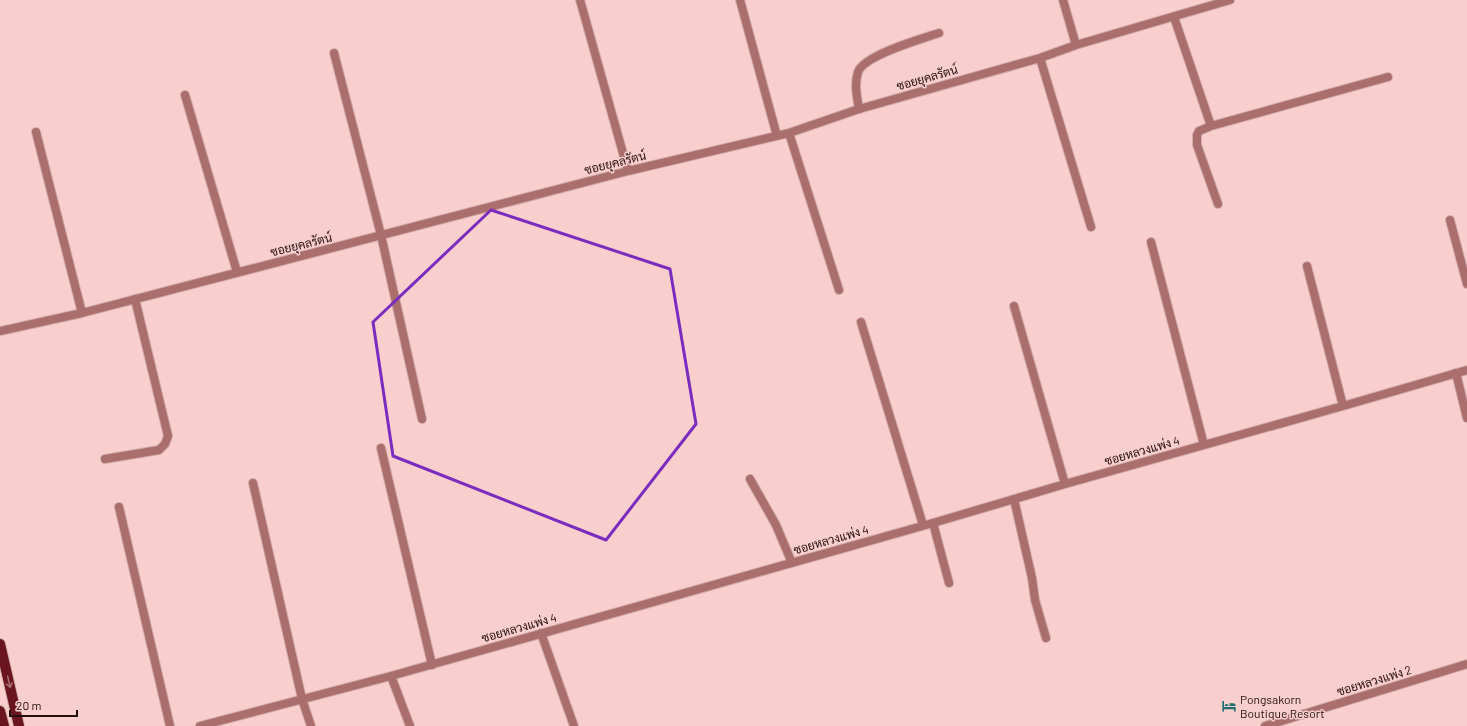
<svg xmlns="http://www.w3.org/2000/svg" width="1467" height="726" font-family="Barlow,Sarabun,sans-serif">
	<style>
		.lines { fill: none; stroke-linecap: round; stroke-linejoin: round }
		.lane-casing { stroke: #d2acaa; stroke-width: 10 }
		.street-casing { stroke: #d2acaa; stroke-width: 10 }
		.primary-casing { stroke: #d2acaa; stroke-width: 12 }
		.lane { stroke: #aa6e6d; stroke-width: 8 }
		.street { stroke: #aa6e6d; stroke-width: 8 }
		.primary { stroke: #6a151d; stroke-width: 10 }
		.oneway { stroke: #aa696c }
		.marked { fill: none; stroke: #7b2cbf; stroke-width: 3; stroke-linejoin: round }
		.labels { text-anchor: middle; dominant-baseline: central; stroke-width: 3; stroke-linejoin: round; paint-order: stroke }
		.street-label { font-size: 12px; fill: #240d0d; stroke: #f8cfcd }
		.poi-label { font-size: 12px; fill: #240d0d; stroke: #f8cfcd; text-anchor: start }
	</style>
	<rect width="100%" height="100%" fill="#f8cfcd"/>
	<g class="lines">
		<defs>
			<path id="lane" d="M1174 17 1211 126 1388 77
				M859 109C857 96 854 85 858 72 864 55 921 39 939 33
				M1211 126 1199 131 1197 135V145L1218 204
				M1456 373 1467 418
				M933 523 949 583"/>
			<path id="street" d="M580 0 628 171
				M740 0 777 136
				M1063 0 1076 45
				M334 53 381 235 422 419
				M1040 58 1091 227
				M185 95 237 272
				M36 132 82 313
				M789 133 839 290
				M1450 220 1467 284
				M1151 242 1204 445
				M1307 266 1343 406
				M1014 306 1065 484
				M861 322 923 525
				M0 331 82 313 628 171 789 133 859 109 1040 58 1076 45 1230 0
				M381 448 432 665
				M105 459 159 450 165 444 168 436 135 299
				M750 479 776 525 792 563
				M253 483 302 699 311 726
				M1014 499 1032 578 1035 600 1046 638
				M119 507 170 726
				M541 633 574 726
				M391 676 410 726
				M200 726 391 676 933 523 1065 484 1343 406 1467 370
				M1265 726 1467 664"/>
			<path id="primary" d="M0 644 19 726
				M0 711 4 726"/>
		</defs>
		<use href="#lane" class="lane-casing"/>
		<use href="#street" class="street-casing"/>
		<use href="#primary" class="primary-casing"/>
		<use href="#lane" class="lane"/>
		<use href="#street" class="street"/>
		<use href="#primary" class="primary"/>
	</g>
	<defs><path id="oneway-shaft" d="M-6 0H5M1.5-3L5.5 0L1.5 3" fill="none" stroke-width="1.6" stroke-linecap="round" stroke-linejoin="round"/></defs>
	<use class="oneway" href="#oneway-shaft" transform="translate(9 682) rotate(77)"/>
	<path class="marked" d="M491 210 670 269 696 424 606 540 393 456 373 322Z"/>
	<defs>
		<symbol id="hotel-bare" viewBox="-9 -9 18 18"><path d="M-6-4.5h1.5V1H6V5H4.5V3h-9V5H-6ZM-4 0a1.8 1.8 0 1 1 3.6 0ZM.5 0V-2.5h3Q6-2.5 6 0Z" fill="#226d72" stroke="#f8cfcd" stroke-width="2.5" paint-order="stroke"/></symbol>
	</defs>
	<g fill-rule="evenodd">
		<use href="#hotel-bare" x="1219" y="696" width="20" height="20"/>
	</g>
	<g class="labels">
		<g class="street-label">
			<text transform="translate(927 77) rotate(-16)">ซอยยุคลรัตน์</text>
			<text transform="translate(615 162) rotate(-14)">ซอยยุคลรัตน์</text>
			<text transform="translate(301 244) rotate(-14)">ซอยยุคลรัตน์</text>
			<text transform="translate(1142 450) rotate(-16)">ซอยหลวงแพ่ง 4</text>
			<text transform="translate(831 539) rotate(-16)">ซอยหลวงแพ่ง 4</text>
			<text transform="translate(519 627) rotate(-16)">ซอยหลวงแพ่ง 4</text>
			<text transform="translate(1374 680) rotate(-17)">ซอยหลวงแพ่ง 2</text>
		</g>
		<g class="poi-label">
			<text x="1240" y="699">Pongsakorn<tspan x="1240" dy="14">Boutique Resort</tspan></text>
		</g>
	</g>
	<path d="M10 710v6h67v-6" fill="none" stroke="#240d0d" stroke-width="2"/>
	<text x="16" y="710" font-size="12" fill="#240d0d" stroke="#f8cfcd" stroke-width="3" paint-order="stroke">20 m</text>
</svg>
